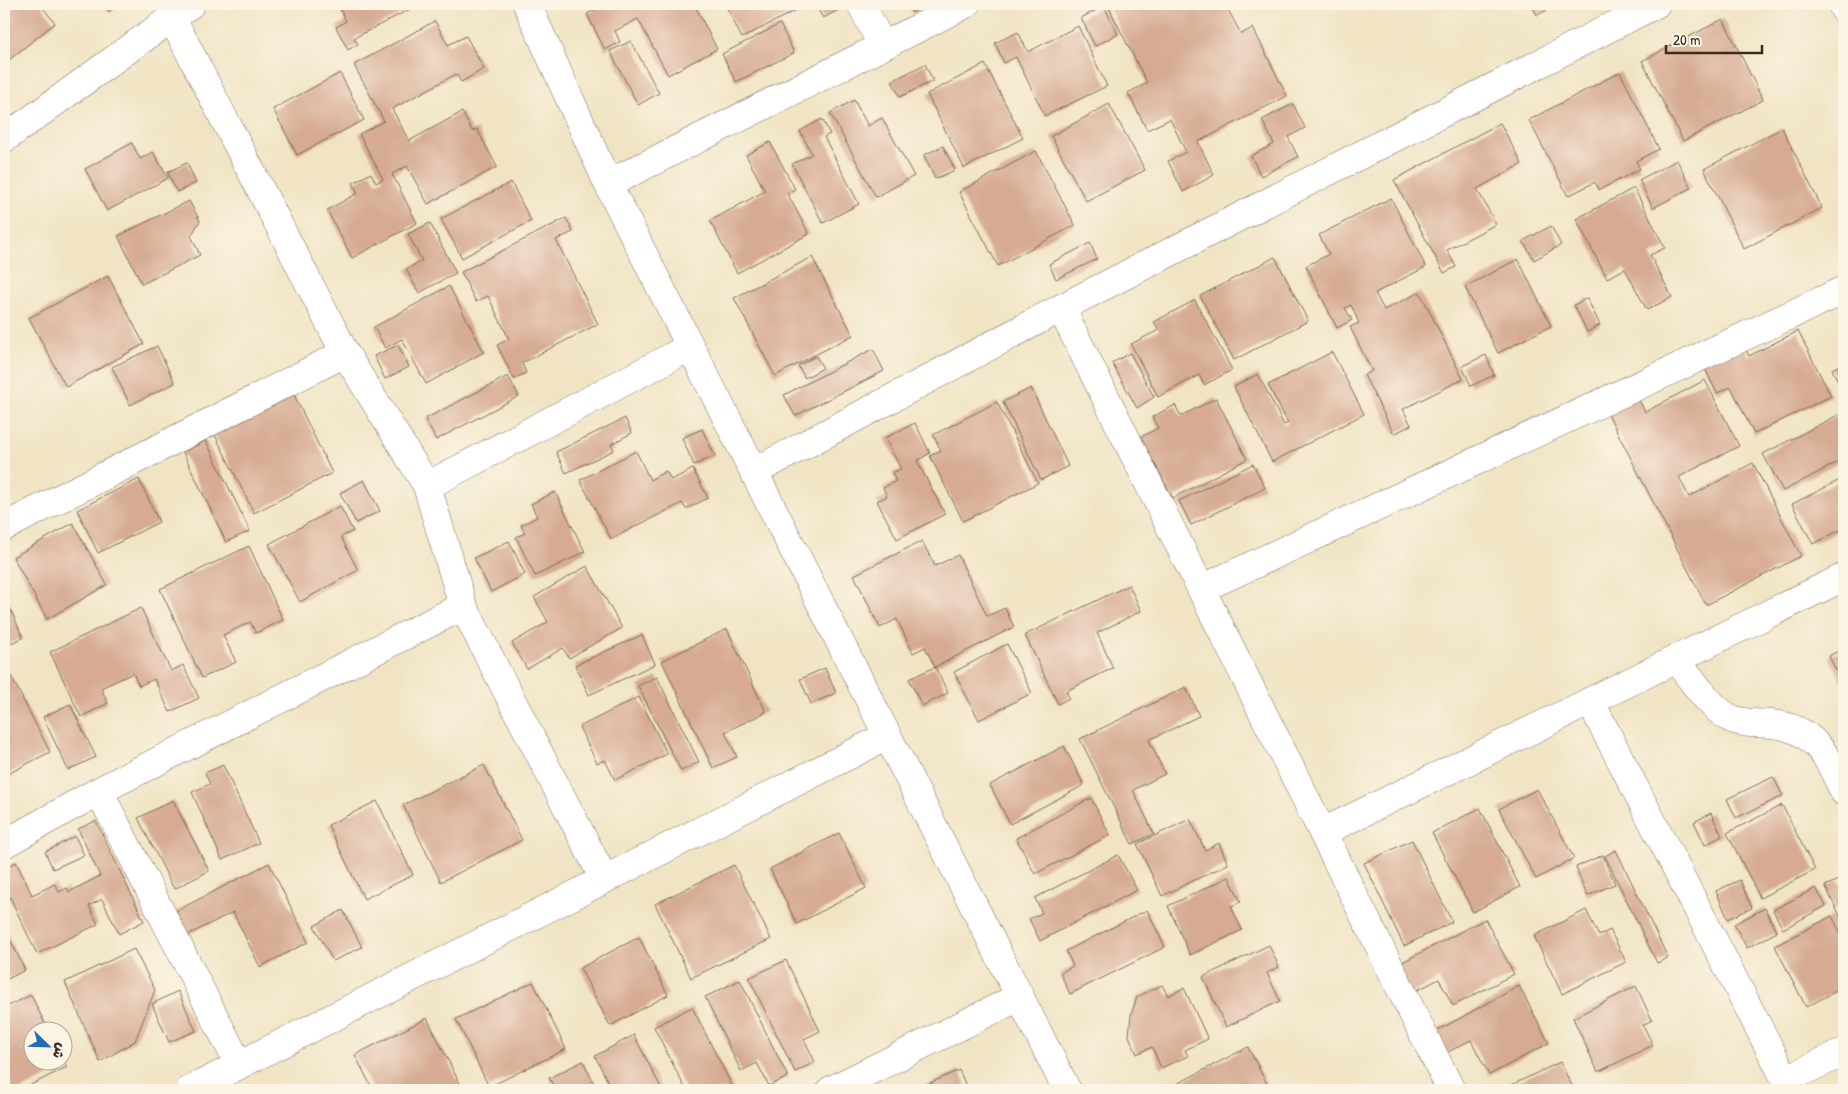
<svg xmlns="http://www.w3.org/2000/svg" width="1848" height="1094" font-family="'Patrick Hand','Playpen Sans Arabic',sans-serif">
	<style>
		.building { fill: #d6aa93 }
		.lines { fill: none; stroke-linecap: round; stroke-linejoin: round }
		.minor-casing { stroke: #7b6b58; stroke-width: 29 }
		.minor { stroke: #fff; stroke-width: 28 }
	</style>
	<rect width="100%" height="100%" fill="#fcf5e5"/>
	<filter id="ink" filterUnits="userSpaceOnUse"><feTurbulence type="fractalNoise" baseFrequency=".02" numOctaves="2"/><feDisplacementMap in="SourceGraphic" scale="10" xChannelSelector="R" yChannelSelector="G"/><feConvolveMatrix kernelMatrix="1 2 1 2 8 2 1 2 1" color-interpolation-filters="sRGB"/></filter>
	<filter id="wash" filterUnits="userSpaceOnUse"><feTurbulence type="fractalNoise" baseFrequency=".0096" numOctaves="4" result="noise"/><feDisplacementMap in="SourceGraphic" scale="20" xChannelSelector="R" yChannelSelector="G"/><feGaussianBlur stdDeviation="1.12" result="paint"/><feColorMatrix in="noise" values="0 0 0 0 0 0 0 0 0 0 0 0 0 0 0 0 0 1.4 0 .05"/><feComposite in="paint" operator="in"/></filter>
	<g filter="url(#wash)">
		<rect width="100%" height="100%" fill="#f1e4c5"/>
		<g id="blocks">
			<path class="building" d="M4 4H40L55 23 4 64Z
				M102 4H120L109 12Z
				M337 4H420L354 38 358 44 348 50 336 27 346 21Z
				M606 4H694L717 49 668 75 638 19 615 31 620 42 605 50 587 14Z
				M725 4H805L806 5 742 38Z
				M815 4H850L823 18Z
				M907 4H928L912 13Z
				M1107 4H1225L1241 34 1253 28 1287 96 1198 142 1214 175 1183 192 1168 161 1186 152 1170 119 1147 130 1128 93 1147 83Z
				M1531 4H1555L1556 6 1537 15Z
				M1104 6 1118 34 1095 46 1081 18Z
				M1723 19 1763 100 1683 141 1642 61Z
				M435 21 448 45 466 36 484 69 461 82 456 74 392 109 409 141 462 112 472 131 477 129 497 167 428 204 407 166 392 174 417 223 352 258 327 210 358 193 353 183 371 173 376 183 383 179 359 134 384 121 354 65Z
				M780 24 794 53 736 82 722 54Z
				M1078 26 1107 86 1045 116 1016 57 1004 63 995 43 1018 32 1028 52Z
				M631 41 659 93 638 105 610 51Z
				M925 64 933 81 900 97 892 81Z
				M985 64 1023 138 964 168 927 94Z
				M1620 72 1659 149 1636 161 1640 169 1599 190 1595 182 1568 196 1529 120Z
				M340 73 364 120 297 155 273 109Z
				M854 100 868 126 882 118 914 176 876 197 830 113Z
				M1109 104 1145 170 1086 201 1051 136Z
				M1293 104 1305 128 1288 137 1298 157 1261 176 1251 156 1274 144 1262 120Z
				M822 119 830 134 824 137 859 204 823 223 792 164 812 154 800 131Z
				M1500 123 1522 164 1477 189 1496 224 1447 250 1456 267 1444 273 1394 180Z
				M1782 128 1822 208 1744 249 1704 169Z
				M770 142 795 189 787 193 809 234 737 273 710 221 765 191 746 155Z
				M132 143 140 159 153 152 168 178 107 211 85 169Z
				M943 146 955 170 935 179 924 155Z
				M1036 151 1075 225 998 266 959 192Z
				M1677 160 1691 188 1653 208 1639 180Z
				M187 163 196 183 177 192 167 172Z
				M511 182 531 221 462 258 441 219Z
				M1634 188 1665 248 1650 255 1672 297 1647 310 1625 269 1607 278 1576 219Z
				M1391 198 1426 267 1375 293 1384 310 1420 292 1463 379 1403 409 1411 425 1394 434 1364 375 1372 371 1350 327 1359 323 1351 305 1345 308 1352 320 1337 328 1306 266 1329 254 1319 235Z
				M189 201 200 221 191 236 200 255 142 284 118 236Z
				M566 218 573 232 556 240 598 324 522 363 526 373 514 379 497 345 509 339 488 296 476 302 461 272Z
				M430 223 456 273 419 293 406 269 422 261 408 234Z
				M1551 226 1561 245 1534 260 1523 241Z
				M1090 243 1097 259 1056 279 1049 264Z
				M812 257 853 335 775 376 734 298Z
				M1275 257 1308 321 1234 360 1200 296Z
				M1518 259 1551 326 1498 353 1465 287Z
				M108 276 144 344 66 387 29 318Z
				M449 286 484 352 426 384 402 339 385 348 374 327Z
				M1587 298 1600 325 1587 332 1574 305Z
				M1195 300 1232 370 1204 385 1199 375 1158 397 1131 344 1159 330 1154 322Z
				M1798 331 1831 396 1754 434 1731 387 1717 393 1700 359 1740 339 1749 356Z
				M398 345 409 367 385 379 374 356Z
				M157 346 175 383 130 405 112 367Z
				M873 349 884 371 795 416 784 395Z
				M1332 352 1364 414 1272 462 1234 387 1258 374 1284 425 1288 423 1268 385Z
				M1130 353 1154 397 1137 408 1112 363Z
				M1486 355 1494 375 1471 386 1462 366Z
				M816 356 823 368 805 378 798 366Z
				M1844 363V394L1832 369Z
				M508 376 519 396 436 440 425 419Z
				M1705 380 1739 446 1679 477 1689 497 1753 463 1801 556 1706 605 1606 410 1636 394 1645 412Z
				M1031 388 1068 466 1041 480 1003 402Z
				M294 395 332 473 254 513 215 435Z
				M1216 398 1247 459 1173 498 1141 437 1158 428 1152 417 1175 405 1181 416Z
				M997 402 1038 483 963 521 930 456 941 450 933 435Z
				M1844 412V459L1783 491 1763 454Z
				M625 418 632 433 611 444 614 450 566 473 556 452Z
				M915 423 930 453 917 461 945 514 897 539 877 501 887 496 883 488 896 481 892 473 901 469 885 438Z
				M702 429 715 456 694 465 682 438Z
				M206 441 250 531 226 542 183 452Z
				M636 451 650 480 666 471 671 480 693 469 708 498 686 509 682 503 611 539 580 480Z
				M1253 464 1265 488 1191 525 1179 501Z
				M1844 478V528L1813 544 1792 504Z
				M139 479 159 522 98 553 77 510Z
				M364 480 380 511 356 523 340 493Z
				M555 492 585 552 535 576 516 537 525 533 521 525 537 517 531 504Z
				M340 506 353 531 341 537 358 570 300 602 269 544Z
				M73 523 107 585 47 619 13 557Z
				M509 541 525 574 491 592 474 558Z
				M922 541 935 566 958 555 987 616 1005 608 1014 627 935 667 925 647 913 653 897 619 880 628 854 575Z
				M249 546 283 620 256 633 250 622 223 635 236 662 202 678 160 589Z
				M587 566 622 628 569 658 563 648 527 669 512 643 548 622 534 597Z
				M1129 585 1141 611 1097 633 1113 668 1066 691 1069 698 1058 704 1025 635Z
				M4 594 23 638 4 646Z
				M141 608 171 671 183 665 199 698 170 712 154 679 139 686 133 673 101 688 108 703 81 717 50 652Z
				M727 629 766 712 725 732 737 757 713 768 662 661Z
				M642 635 655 664 589 695 575 665Z
				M1007 644 1032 693 979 720 954 672Z
				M1844 648V687L1829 656Z
				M935 667 948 693 922 706 909 679Z
				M825 668 836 693 811 704 800 679Z
				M11 676 50 752 4 776V680Z
				M657 677 699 762 681 771 638 686Z
				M1186 687 1199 716 1149 740 1165 774 1133 790 1154 834 1132 844 1080 739Z
				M639 697 667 754 615 780 605 760 597 763 579 727Z
				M70 704 96 757 68 770 43 717Z
				M1064 746 1084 785 1010 824 990 785Z
				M223 765 259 843 222 860 192 792 210 784 205 773Z
				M484 765 522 840 441 882 403 805Z
				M1773 777 1783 796 1736 818 1727 799Z
				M1537 789 1574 858 1536 879 1499 809Z
				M1091 798 1110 835 1035 874 1016 838Z
				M173 800 209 871 174 889 138 818Z
				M377 801 413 875 364 899 328 825Z
				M1782 805 1815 870 1760 898 1727 833Z
				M1480 808 1520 887 1473 912 1432 833Z
				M1711 813 1722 836 1705 845 1694 822Z
				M1190 819 1205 850 1219 843 1228 864 1162 896 1137 844Z
				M96 821 144 921 119 934 102 899 89 906 98 924 37 954 4 885V868L16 862 32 895 55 884 59 892 67 888 69 892 100 876 78 829Z
				M839 833 866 888 797 924 770 869Z
				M75 836 84 855 53 869 45 852Z
				M1412 840 1452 922 1404 946 1364 863Z
				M1616 850 1668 958 1657 963 1605 856Z
				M1118 855 1137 890 1040 941 1029 919 1042 913 1035 898Z
				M1603 855 1615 884 1587 896 1576 867Z
				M269 863 308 942 260 967 233 912 188 935 176 911Z
				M734 865 771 939 691 978 655 904Z
				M1229 877 1241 902 1231 906 1242 930 1190 955 1168 906Z
				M1740 880 1752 908 1728 919 1716 891Z
				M1838 880 1844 891V924L1825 886Z
				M1816 888 1826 906 1783 929 1773 910Z
				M1765 908 1777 932 1747 948 1734 924Z
				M343 910 362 947 333 961 314 926Z
				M1147 910 1165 947 1070 994 1060 973 1073 966 1066 951Z
				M1586 910 1599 936 1610 930 1626 962 1562 994 1534 936Z
				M1832 916 1844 940V987L1806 1007 1775 946Z
				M1485 919 1514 974 1453 1006 1439 979 1410 994 1395 966Z
				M4 927 25 970 4 981Z
				M639 937 668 995 610 1026 580 968Z
				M1269 945 1279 967 1267 973 1280 1001 1226 1027 1203 977Z
				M134 949 155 990 135 1041 100 1062 65 982Z
				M786 960 820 1031 804 1039 815 1062 795 1072 749 978Z
				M740 980 788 1077 769 1086 757 1063 741 1071 705 997Z
				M533 982 566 1049 489 1087 456 1019Z
				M1162 985 1168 996 1184 988 1208 1039 1185 1050 1188 1056 1161 1068 1152 1047 1137 1054 1129 1036 1131 1015 1137 997Z
				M1519 986 1549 1043 1489 1075 1471 1040 1442 1055 1431 1034Z
				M1636 986 1652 1020 1643 1025 1653 1045 1598 1072 1573 1018Z
				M178 991 196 1031 169 1042 152 1004Z
				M31 995 49 1032H32V1062H62V1058L67 1067 20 1090H14L4 1070V1008Z
				M692 1007 726 1074 734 1090H698L697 1089 686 1090 654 1027Z
				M427 1018 463 1090H373L355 1055Z
				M634 1035 662 1090H612L595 1056Z
				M1248 1047 1267 1084 1255 1090H1178L1175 1085Z
				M583 1061 597 1090H556L549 1078Z
				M1560 1062 1574 1090H1501Z
				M959 1070 968 1090H915Z"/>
		</g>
	</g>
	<g filter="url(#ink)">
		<use href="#blocks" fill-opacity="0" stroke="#7b6b58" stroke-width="1"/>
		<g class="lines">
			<defs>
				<path id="minor" d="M527 4 608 184 1067 1090
					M861 4 882 45
					M1842 4 1844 9
					M172 18 345 353 427 486 463 606 604 879
					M4 139 191 4
					M608 184 966 4
					M1061 308 1451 1090
					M754 472 1061 308 1656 4
					M427 486 690 347
					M4 527 345 353
					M1201 589 1844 290
					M1676 659C1688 675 1712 710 1730 718 1742 724 1757 723 1771 724 1814 727 1828 757 1844 792
					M1590 701 1791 1090
					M99 791 239 1065
					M1323 832 1844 577
					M4 844 99 791 463 606
					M1785 1080 1844 1052
					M190 1090 887 736
					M831 1090 1019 997"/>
			</defs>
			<use href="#minor" class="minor-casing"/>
			<use href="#minor" class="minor"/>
		</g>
	</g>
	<rect width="1848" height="1094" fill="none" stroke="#fcf5e5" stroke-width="20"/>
	<g transform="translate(48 1046) rotate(113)"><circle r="24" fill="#fcf5e5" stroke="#afa495"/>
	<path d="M0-4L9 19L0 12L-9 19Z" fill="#1f6fb2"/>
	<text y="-8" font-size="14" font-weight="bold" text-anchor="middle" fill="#3b2a1e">ش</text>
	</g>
	<path d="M1666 45v8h96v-8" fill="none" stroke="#3b2a1e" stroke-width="2.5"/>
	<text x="1673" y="45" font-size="15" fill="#3b2a1e" stroke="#fcf5e5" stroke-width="4" paint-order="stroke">20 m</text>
</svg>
